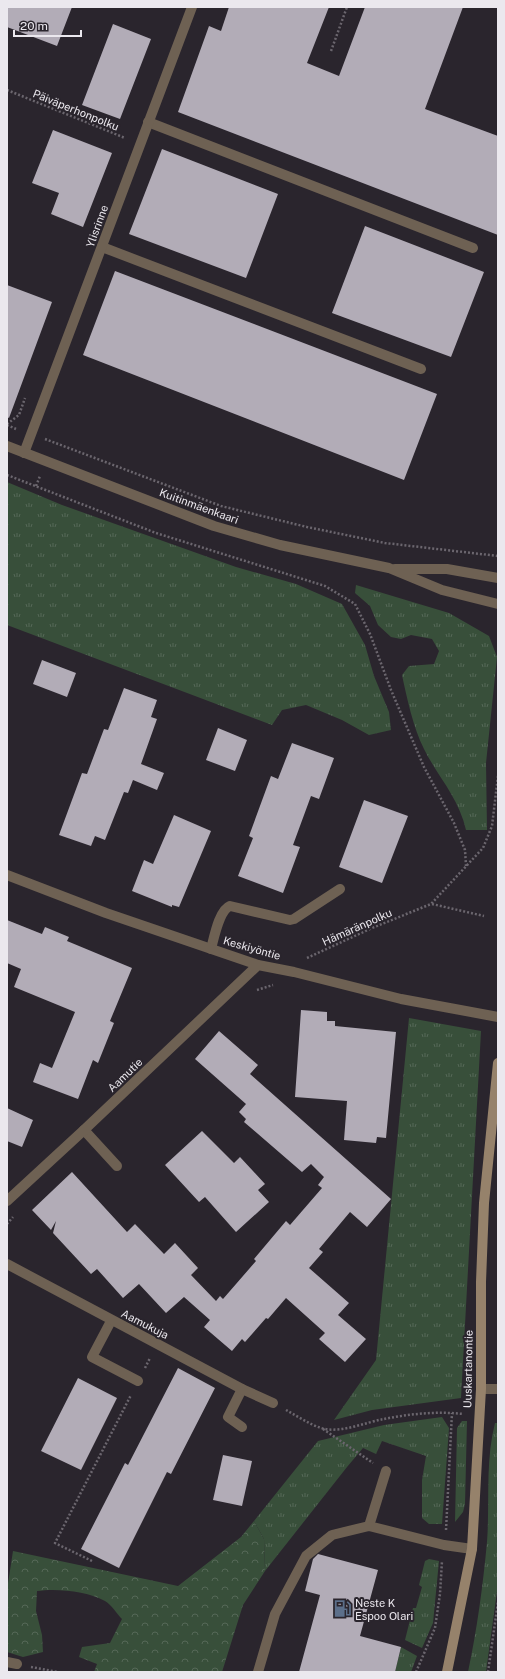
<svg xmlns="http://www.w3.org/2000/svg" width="505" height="1679" font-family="'Public Sans',sans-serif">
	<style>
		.grass { fill: url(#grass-tufts) }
		.forest { fill: url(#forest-crowns) }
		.building { fill: #b2acb7 }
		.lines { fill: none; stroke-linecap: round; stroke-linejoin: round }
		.path { stroke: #6b666e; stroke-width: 2.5; stroke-dasharray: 2 2; stroke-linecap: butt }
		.service { stroke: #6e6153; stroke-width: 10 }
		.minor { stroke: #6e6153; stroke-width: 10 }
		.tertiary { stroke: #6e6153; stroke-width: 10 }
		.secondary { stroke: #96826b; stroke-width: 10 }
		.labels { text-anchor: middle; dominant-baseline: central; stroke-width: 4; stroke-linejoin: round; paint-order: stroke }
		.street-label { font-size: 11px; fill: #ebe8ee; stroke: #2a252d }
		.poi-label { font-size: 11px; fill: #ebe8ee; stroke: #2a252d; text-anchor: start }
	</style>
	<defs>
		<pattern id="grass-tufts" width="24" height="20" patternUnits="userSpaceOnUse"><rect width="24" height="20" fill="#384f3a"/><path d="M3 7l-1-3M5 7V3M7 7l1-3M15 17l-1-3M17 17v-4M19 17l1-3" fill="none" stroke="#556857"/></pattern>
		<pattern id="forest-crowns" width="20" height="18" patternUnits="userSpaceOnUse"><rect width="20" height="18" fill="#384f3a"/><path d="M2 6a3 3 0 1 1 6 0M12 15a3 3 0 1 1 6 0" fill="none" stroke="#556857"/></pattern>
	</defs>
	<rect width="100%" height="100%" fill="#2a252d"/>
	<path class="grass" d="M7 482 62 505 236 567 296 584 342 604 365 645 374 676 389 712 391 730 369 735 342 720 306 705 282 710 272 725 7 625Z
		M356 585 449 613 489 636 497 657 486 763 487 830H466C459 798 438 777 424 749 413 727 407 698 402 675L409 666 434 664 439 651 432 639 411 635 401 639 391 637 378 625 370 606 355 593Z
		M409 1018 481 1031 461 1398 372 1410 334 1420 376 1360Z
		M442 1417 449 1428 442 1524H429L422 1518V1480L426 1456 382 1441 376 1454 363 1448 347 1467 265 1571 264 1539 254 1521 318 1441 384 1425Z
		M462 1421H467L465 1504 463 1512 455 1522 457 1428Z
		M495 1423H498V1584L486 1672H468C477 1630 483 1585 487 1542 490 1503 485 1462 495 1423Z
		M429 1559 439 1561 433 1623 422 1648 405 1640 413 1608H416L422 1587 419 1585 425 1561Z
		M401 1647 417 1656 411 1672H395Z"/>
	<path class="forest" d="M254 1521 264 1539 265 1571 243 1605 222 1672H94L97 1664 79 1657 82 1647 110 1643 122 1619C117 1614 111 1604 105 1601 88 1591 56 1588 37 1591L36 1611 42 1635 43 1652 23 1657 7 1652V1590L13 1551 178 1586 241 1537Z"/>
	<path class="building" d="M7 7H72L57 46 7 27Z
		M229 7H329L307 63 339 76 365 7H463L425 109 498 136V235L178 112 209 26 221 31Z
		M113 24 151 39 120 119 82 105Z
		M53 130 112 153 83 227 51 214 59 193 32 183Z
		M162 149 278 194 246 278 129 234Z
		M365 226 484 272 451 357 332 313Z
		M115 271 437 394 404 480 83 355Z
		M7 285 52 302 9 418 7 417Z
		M42 660 76 673 67 697 33 684Z
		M124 688 157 700 151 717 157 719 141 764 164 773 157 790 133 780 128 793 124 792 105 840 95 836 91 846 59 835 82 773 87 774 104 729 108 730Z
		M218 728 247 740 235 771 206 760Z
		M292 743 334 758 319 799 311 796 293 845 300 847 283 893 238 876 253 838 249 836 271 776 278 779Z
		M364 800 408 816 382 883 339 867Z
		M174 815 211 831 179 907 172 905V907L132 891 144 860 153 864Z
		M7 920 42 934 45 927 69 937 67 941 132 968 110 1021 114 1023 98 1063 93 1060 78 1099 33 1082 40 1063 52 1068 75 1012 14 987 21 969 7 963Z
		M301 1010 327 1012V1021H335V1026L396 1032 386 1138 377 1137 376 1143 344 1140 347 1101 295 1097Z
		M219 1031 258 1065 250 1074 391 1199 367 1227 350 1212 319 1249 323 1252 309 1268 349 1303 338 1315 366 1339 345 1362 319 1339 325 1333 286 1298 268 1319 266 1318 245 1342 242 1339 232 1351 204 1327 210 1320 184 1297 166 1313 139 1284 123 1298 97 1269 91 1274 53 1233 56 1221 51 1230 32 1210 72 1172 127 1232 135 1224 164 1254 175 1243 198 1268 191 1275 216 1301 220 1296 223 1299 256 1261 254 1259 286 1221 290 1225 322 1188 318 1185 324 1177 311 1164 302 1172 244 1122 246 1119 239 1112 246 1104 195 1059Z
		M7 1108 33 1120 22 1147 7 1141Z
		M202 1131 234 1163 240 1157 265 1184 258 1190 269 1202 236 1232 205 1197 199 1202 165 1165Z
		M178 1368 215 1388 171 1474 167 1472 119 1568 81 1549 125 1463 128 1465Z
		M78 1378 117 1398 81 1470 41 1451Z
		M223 1455 252 1461 242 1506 213 1500Z
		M318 1554 378 1570 360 1636 401 1647 395 1672H299L320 1595 305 1591 313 1559Z"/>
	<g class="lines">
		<path class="path" d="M331 51 347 7
			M7 90 125 138
			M7 424 19 415 25 398
			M7 425 16 429
			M45 439 221 506 307 527 385 543 498 556
			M7 475 156 533 325 586 355 604 370 634 391 690 424 767 454 823 465 850 466 866
			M36 486 40 476
			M432 904 484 916
			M307 958 372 928 431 904 483 848 492 826 498 776
			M257 990 273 985
			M7 1224 13 1217
			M145 1368 150 1358
			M286 1410C297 1416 309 1424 321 1428 340 1434 366 1422 384 1419 409 1414 437 1411 463 1414
			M323 1429 373 1463
			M446 1530 452 1413
			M92 1561 55 1543 131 1395
			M31 1667 58 1672
			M416 1672 435 1628 440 1594 442 1561
			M488 1672 498 1602"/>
		<path class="service" d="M148 122 473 248
			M102 247 421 369
			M211 949C214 938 219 910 230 906L290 920 294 919 340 889
			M84 1130 117 1166
			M111 1321 92 1357 138 1381
			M242 1427 228 1417 242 1389
			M386 1471 369 1526 444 1545 472 1549
			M258 1672 275 1614 306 1556 332 1535 369 1526"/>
		<path class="minor" d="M24 453 192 7
			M7 875 106 913 258 965 294 972 401 999 498 1017
			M7 1201 84 1130 258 965
			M7 1264 242 1389 273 1403
			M481 1389H498
			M7 1662 17 1664"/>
		<path class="tertiary" d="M7 446 214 526 280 545 389 568 442 590 498 604
			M395 569H447L498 578"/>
		<path class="secondary" d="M447 1672 472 1549 481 1389V1282L484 1203 498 1063"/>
	</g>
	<defs>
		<symbol id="fuel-bare" viewBox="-9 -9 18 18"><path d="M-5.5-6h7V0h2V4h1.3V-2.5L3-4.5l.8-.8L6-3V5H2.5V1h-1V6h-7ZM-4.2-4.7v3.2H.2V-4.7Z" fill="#5c6f8a" stroke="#2a252d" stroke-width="2.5" paint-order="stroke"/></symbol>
	</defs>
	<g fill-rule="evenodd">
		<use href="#fuel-bare" x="330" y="1596" width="25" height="25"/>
	</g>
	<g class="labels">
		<g class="street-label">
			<text transform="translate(76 110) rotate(22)">Päiväperhonpolku</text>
			<text transform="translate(97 226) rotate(-70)">Ylisrinne</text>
			<text transform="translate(199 506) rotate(20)">Kuitinmäenkaari</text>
			<text transform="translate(357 927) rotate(-24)">Hämäränpolku</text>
			<text transform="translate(252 948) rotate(16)">Keskiyöntie</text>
			<text transform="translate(125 1075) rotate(-44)">Aamutie</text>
			<text transform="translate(145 1324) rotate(27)">Aamukuja</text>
			<text transform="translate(468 1369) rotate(-89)">Uuskartanontie</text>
		</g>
		<g class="poi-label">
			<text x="355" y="1603">Neste K<tspan x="355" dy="13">Espoo Olari</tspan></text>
		</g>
	</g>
	<rect width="505" height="1679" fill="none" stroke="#ebe8ee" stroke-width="16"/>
	<path d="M14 30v6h67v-6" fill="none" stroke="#ebe8ee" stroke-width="2"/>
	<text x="20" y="30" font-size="12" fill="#ebe8ee" stroke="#2a252d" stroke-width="3" paint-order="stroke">20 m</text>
</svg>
